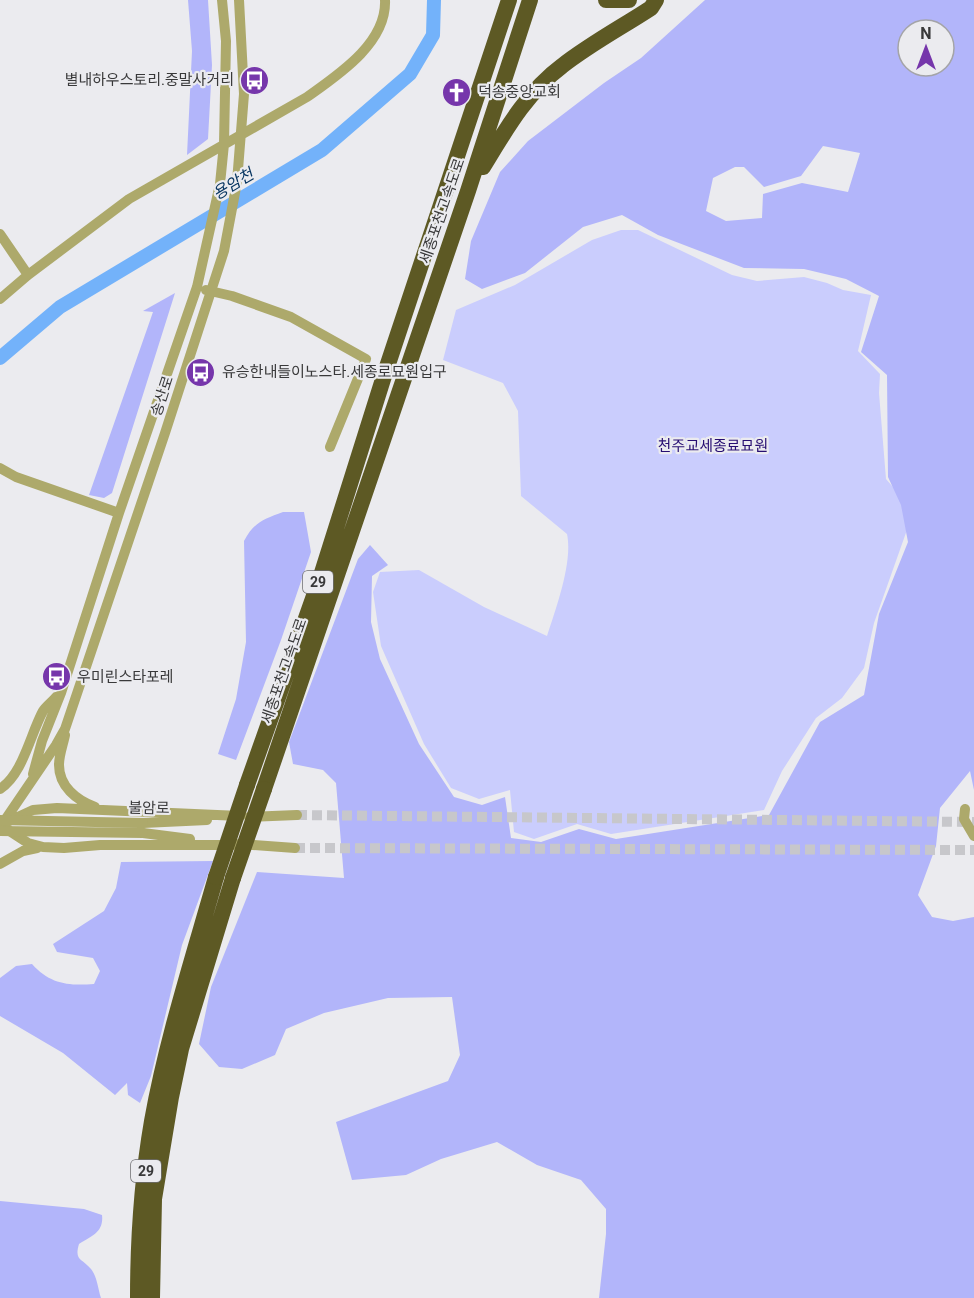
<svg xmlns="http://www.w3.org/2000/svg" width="974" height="1298" font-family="Roboto,'Noto Sans KR',sans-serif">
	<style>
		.green { fill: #cacdfd }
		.forest { fill: #b2b5fa; fill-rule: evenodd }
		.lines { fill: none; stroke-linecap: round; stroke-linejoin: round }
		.river { stroke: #73b2fa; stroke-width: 14 }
		.minor-tunnel { stroke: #c7c7cb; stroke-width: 10; stroke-dasharray: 10 5; stroke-linecap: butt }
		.minor { stroke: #ada96b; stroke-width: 10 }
		.highway { stroke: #5d5924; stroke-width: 16 }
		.minor-bridge { stroke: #ada96b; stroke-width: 10 }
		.highway-bridge { stroke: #5d5924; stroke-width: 16 }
		.labels { text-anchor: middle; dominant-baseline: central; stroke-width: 4.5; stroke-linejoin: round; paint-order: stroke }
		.shield { fill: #ebebef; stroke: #6e6e70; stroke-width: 1.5 }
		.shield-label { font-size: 14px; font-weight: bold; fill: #39393a }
		.poi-label { font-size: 15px; fill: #39393a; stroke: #ebebef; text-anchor: start }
		.street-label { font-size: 15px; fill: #39393a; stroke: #ebebef }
		.park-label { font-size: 15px; fill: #270e72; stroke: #ebebef }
		.water-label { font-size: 16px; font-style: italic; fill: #083662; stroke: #ebebef }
	</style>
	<rect width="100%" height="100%" fill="#ebebef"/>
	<path class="green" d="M621 230H638L732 275 757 281 804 277 827 283 843 290 871 295 858 351 880 374 879 393 886 479 906 502 908 527 874 623 864 668 842 698 816 718 782 771 764 810 611 834 577 824 534 839 514 832 510 790 479 799 451 788 424 744 381 646 373 592 380 572 419 570 484 607 547 636C556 608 573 562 567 534L521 496 518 411 503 383 443 360 456 310 515 285 592 240Z"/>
	<path class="forest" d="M188 0H208L212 65 208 139 187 155 192 51Z
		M705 0H974V790L970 771 940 808 936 846 918 895 932 917 953 921 974 917V1298H599L606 1234V1209L581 1180 537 1165 497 1142 441 1159 406 1175 352 1180 336 1122 448 1081 460 1055 452 997 388 998 324 1013 286 1029 275 1055 242 1069 219 1067 199 1044 211 987 257 872 344 878 336 783 323 770 293 764 289 742 358 559 370 545 388 565 372 576 371 622 380 659 419 744 454 797 482 805 505 797 511 838 541 842 579 829 616 839 769 815 820 722 864 695 879 614 908 542 901 505 888 477 887 375 861 352 879 296 846 279 804 269 744 268 658 235 622 215 583 227 525 273 482 289 465 279 471 241 500 172 528 141 604 83 641 58ZM908 30H944V66H908ZM823 146 860 153 848 192 802 183 763 194 762 218 726 221 706 211 713 178 735 167H744L764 187 801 176Z
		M175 293 112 493 104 498 89 495 153 312 143 311Z
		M283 512H304L311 552 281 640 236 760 218 754 236 699 246 642 244 541C254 522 264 519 283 512Z
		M213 861 182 945 151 1076 140 1103 128 1095 127 1083 115 1095 63 1053 0 1016V978L16 966 32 964C50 984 68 986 94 984L100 971 93 958 57 952 53 944 104 911 116 888 121 862Z
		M0 1201 84 1209 102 1215C104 1232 92 1236 79 1244 74 1261 82 1258 91 1269 97 1276 98 1289 101 1298H0Z"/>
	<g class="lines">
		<path class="river" d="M0 358 60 307 322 150 410 74 433 35 434 0"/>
		<path class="minor-tunnel" d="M297 815 974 822
			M295 848 974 850"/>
		<path class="minor" d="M0 234 28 275
			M206 290 232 296 291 317 366 359 330 447
			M0 299 28 275 129 199 307 97C338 75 387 43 385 0
			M0 468 16 477 119 513
			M65 735C63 745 59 755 59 765 59 786 76 800 95 807
			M33 774 42 741 61 693 119 513 197 287 220 184 224 144 226 41 222 0
			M0 789C23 774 30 735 43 711 46 706 52 702 56 697
			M965 809 964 819 974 836
			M249 817 297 815
			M7 822 33 810 57 808 240 816
			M143 823 207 820
			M1 826 56 745 65 729 165 433 224 251 237 182 244 94 239 0
			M5 828 28 843 43 847 64 848 100 845H233
			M143 833 190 839
			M239 844 295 848
			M0 864 23 851 37 848"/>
		<path class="highway" d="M606 0H629
			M483 167C505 131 527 92 562 66 590 44 622 27 651 8L656 0
			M247 785 321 576 384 376 509 0
			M264 789 468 191 530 0
			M138 1298C138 1239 142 1179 152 1121 167 1038 193 958 216 877
			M152 1298 154 1199 171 1097 181 1049 233 878"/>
		<path class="minor-bridge" d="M0 820 143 823
			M0 831 143 833"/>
		<path class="highway-bridge" d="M216 877 247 785
			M233 878 264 789"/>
	</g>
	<defs>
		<symbol id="bus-disc" viewBox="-11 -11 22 22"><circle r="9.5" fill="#7636ab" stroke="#ebebef"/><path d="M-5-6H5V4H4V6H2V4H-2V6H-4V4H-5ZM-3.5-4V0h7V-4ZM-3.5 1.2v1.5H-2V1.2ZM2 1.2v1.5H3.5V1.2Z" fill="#fff"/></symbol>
		<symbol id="church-disc" viewBox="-11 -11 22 22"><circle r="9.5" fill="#7636ab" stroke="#ebebef"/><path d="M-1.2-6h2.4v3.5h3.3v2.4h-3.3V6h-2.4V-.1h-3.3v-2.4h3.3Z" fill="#fff"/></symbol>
	</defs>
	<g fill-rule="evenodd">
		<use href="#bus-disc" x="238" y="64" width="33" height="33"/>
		<use href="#church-disc" x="440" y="76" width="33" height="33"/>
		<use href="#bus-disc" x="184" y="356" width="33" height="33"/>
		<use href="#bus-disc" x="40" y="660" width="33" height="33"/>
	</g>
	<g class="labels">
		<g class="shield">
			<rect x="303" y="571" width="30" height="22" rx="4.5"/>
			<rect x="131" y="1160" width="30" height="22" rx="4.5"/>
		</g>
		<g class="shield-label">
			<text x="318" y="582">29</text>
			<text x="146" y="1171">29</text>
		</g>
		<g class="poi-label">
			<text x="234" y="80" text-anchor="end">별내하우스토리.중말사거리</text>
			<text x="478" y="92">덕송중앙교회</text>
			<text x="222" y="372">유승한내들이노스타.세종로묘원입구</text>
			<text x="77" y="677">우미린스타포레</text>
		</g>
		<g class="street-label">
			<text transform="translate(442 211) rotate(-71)">세종포천고속도로</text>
			<text transform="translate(162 396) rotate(-72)">송산로</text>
			<text transform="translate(284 671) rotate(-71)">세종포천고속도로</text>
			<text transform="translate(149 808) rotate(1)">불암로</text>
		</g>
		<g class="park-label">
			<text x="713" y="446">천주교세종료묘원</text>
		</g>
		<g class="water-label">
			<text transform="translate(233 184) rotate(-31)">용암천</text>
		</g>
	</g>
	<g transform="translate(926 48)"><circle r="28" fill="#ebebef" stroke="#a4a4a7" stroke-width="1.5"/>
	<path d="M0-4.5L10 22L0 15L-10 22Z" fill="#7636ab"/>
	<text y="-9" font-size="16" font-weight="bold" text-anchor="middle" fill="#39393a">N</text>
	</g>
</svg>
